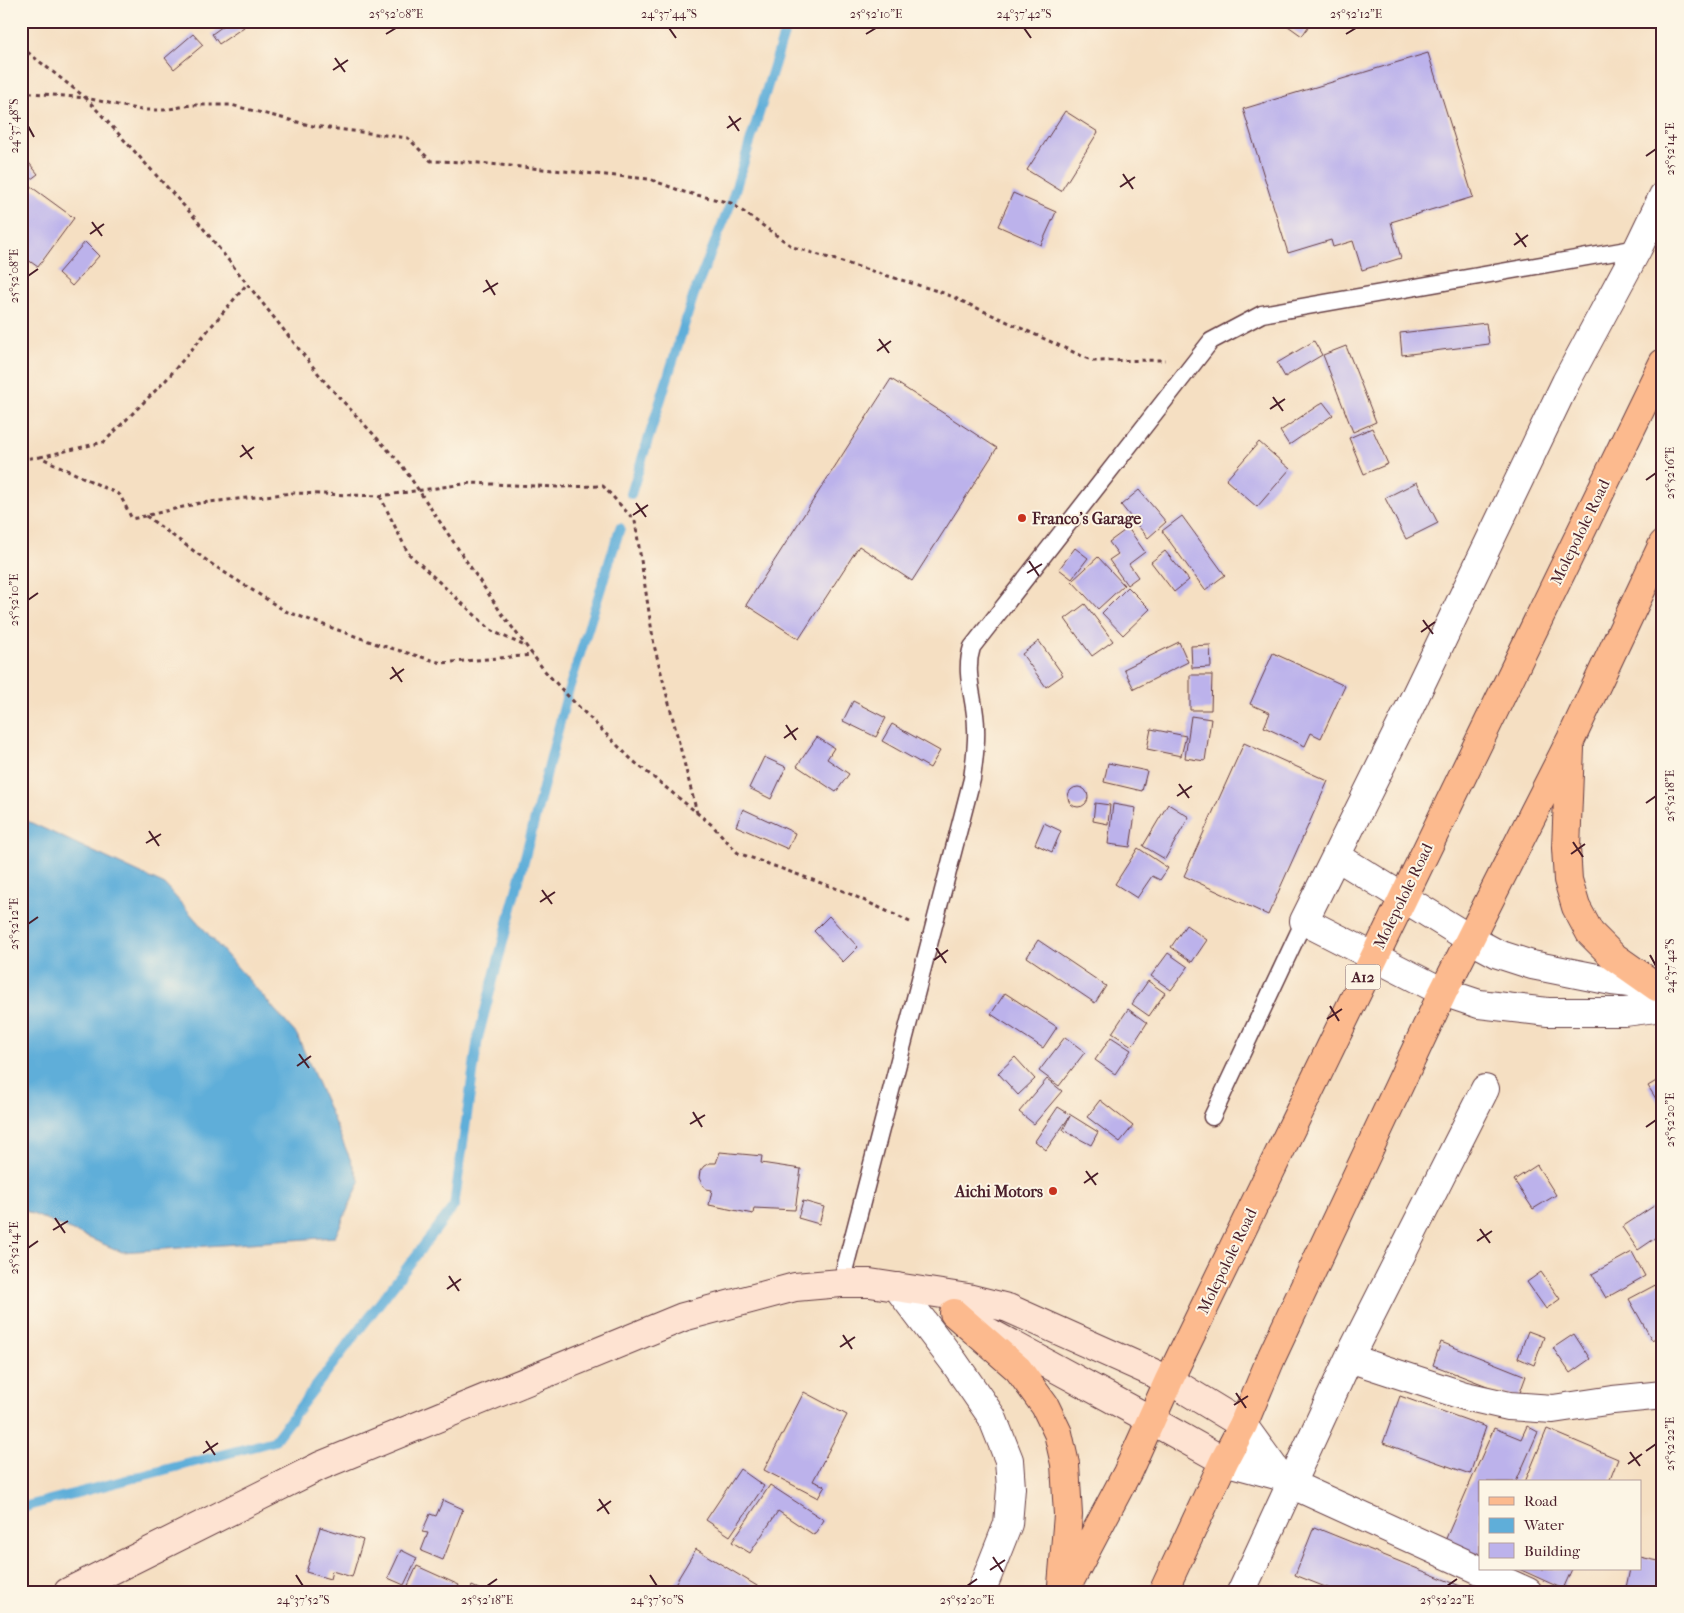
<svg xmlns="http://www.w3.org/2000/svg" width="1684" height="1613" font-family="'IM FELL French Canon',serif">
	<style>
		.water { fill: #5faed9; stroke: #546682 }
		.lines { fill: none; stroke-linecap: round; stroke-linejoin: round }
		.stream { stroke: #5faed9; stroke-width: 10 }
		.building { fill: #bcb2eb }
		.lane-casing { stroke: #643c42; stroke-width: 19 }
		.street-casing { stroke: #643c42; stroke-width: 30 }
		.secondary-casing { stroke: #643c42; stroke-width: 30 }
		.primary-casing { stroke: #643c42; stroke-width: 30 }
		.path { stroke: #643c42; stroke-width: 3; stroke-dasharray: 4 4; stroke-linecap: butt }
		.lane { stroke: #fff; stroke-width: 16 }
		.street { stroke: #fff; stroke-width: 28 }
		.secondary { stroke: #fee3d2; stroke-width: 28 }
		.primary { stroke: #fcba8e; stroke-width: 28 }
		.ticks { fill: none; stroke: #4a1f2b; stroke-width: 2 }
		.poi-dot { fill: #c8321e; stroke: #fcf5e5; stroke-width: 2 }
		.labels { text-anchor: middle; dominant-baseline: central; stroke-width: 4; stroke-linejoin: round; paint-order: stroke }
		.shield { fill: #fcf5e5; stroke: #7f5f63; stroke-width: 1 }
		.shield-label { font-size: 15px; font-weight: bold; fill: #4a1f2b }
		.poi-label { font-size: 16px; font-weight: bold; fill: #4a1f2b; stroke: #fcf5e5; text-anchor: start }
		.street-label { font-size: 16px; fill: #4a1f2b; stroke: #fcf5e5 }
		.neatline { fill: none; stroke: #4a1f2b; stroke-width: 2 }
		.ticks-label { font-size: 12px; text-anchor: middle; fill: #4a1f2b }
	</style>
	<rect width="100%" height="100%" fill="#fcf5e5"/>
	<filter id="ink" filterUnits="userSpaceOnUse"><feTurbulence type="fractalNoise" baseFrequency=".02" numOctaves="2"/><feDisplacementMap in="SourceGraphic" scale="10" xChannelSelector="R" yChannelSelector="G"/><feConvolveMatrix kernelMatrix="1 2 1 2 8 2 1 2 1" color-interpolation-filters="sRGB"/></filter>
	<filter id="wash" filterUnits="userSpaceOnUse"><feTurbulence type="fractalNoise" baseFrequency=".0096" numOctaves="4" result="noise"/><feDisplacementMap in="SourceGraphic" scale="20" xChannelSelector="R" yChannelSelector="G"/><feGaussianBlur stdDeviation="1.12" result="paint"/><feColorMatrix in="noise" values="0 0 0 0 0 0 0 0 0 0 0 0 0 0 0 0 0 1.4 0 .05"/><feComposite in="paint" operator="in"/></filter>
	<g filter="url(#wash)">
		<rect width="100%" height="100%" fill="#f5dfc2"/>
		<path class="water" d="M21 818 165 885 297 1035 360 1182 335 1237 122 1252 21 1209Z"/>
		<g class="lines">
			<path class="stream" d="M631 494 694 294 731 203 788 21
				M21 1509 31 1505 274 1441 454 1206 478 1038 567 695 620 528"/>
		</g>
		<g id="blocks">
			<path class="building" d="M230 21H240L244 27 219 44 212 34Z
				M1281 21H1312L1302 36Z
				M193 34 203 45 174 69 165 58Z
				M1428 53 1473 197 1391 222 1401 258 1362 270 1353 241 1333 247 1331 240 1288 253 1243 109Z
				M1065 111 1098 132 1061 191 1027 170Z
				M21 153 38 174 23 185 21 183Z
				M26 183 74 218 38 267 21 255V190Z
				M1013 193 1056 212 1041 245 998 226Z
				M85 242 99 256 72 286 58 273Z
				M1486 323 1489 344 1402 355 1400 333Z
				M1314 341 1322 355 1285 377 1277 363Z
				M1346 346 1376 422 1353 432 1323 355Z
				M891 379 997 448 912 581 859 546 799 639 746 605Z
				M1323 402 1333 415 1289 445 1280 431Z
				M1372 428 1388 464 1364 474 1349 438Z
				M1259 442 1290 469 1257 507 1226 480Z
				M1417 482 1438 523 1406 539 1385 498Z
				M1139 490 1166 522 1148 538 1121 505Z
				M1182 516 1225 575 1205 590 1162 531Z
				M1128 528 1145 552 1129 564 1138 577 1127 585 1109 560 1118 554 1109 542Z
				M1075 548 1088 558 1072 579 1059 569Z
				M1165 551 1189 580 1174 592 1151 562Z
				M1098 557 1124 585 1098 609 1072 581Z
				M1128 587 1150 609 1123 635 1102 613Z
				M1085 604 1113 641 1092 656 1065 619Z
				M1039 641 1063 675 1046 687 1022 654Z
				M1179 642 1188 662 1134 689 1124 669Z
				M1210 645 1211 667 1192 668 1191 646Z
				M1273 653 1345 686 1321 738 1311 733 1305 746 1264 727 1270 713 1250 704Z
				M1190 675H1212L1211 710H1190Z
				M853 701 886 718 876 737 843 721Z
				M1191 716 1211 719 1205 761 1185 758Z
				M892 724 940 751 930 768 882 741Z
				M1151 729 1186 736 1181 756 1147 749Z
				M817 737 834 748 827 759 849 774 836 792 797 766Z
				M1244 743 1328 781 1268 915 1184 876Z
				M764 757 786 767 771 799 749 788Z
				M1108 763 1147 771 1142 791 1104 782Z
				M1068 797a10 10 0 1 1 20 0a10 10 0 1 1-20 0Z
				M1095 803 1110 805 1108 824 1093 821Z
				M1113 804 1136 808 1130 847 1108 844Z
				M1168 804 1189 817 1165 859 1143 846Z
				M743 809 795 833 788 849 736 826Z
				M1044 823 1061 831 1052 852 1035 844Z
				M1138 848 1168 868 1160 880 1152 876 1137 898 1115 884Z
				M829 916 858 947 843 962 814 931Z
				M1186 925 1207 940 1192 962 1171 947Z
				M1038 940 1106 986 1095 1003 1027 957Z
				M1168 953 1188 967 1171 990 1151 976Z
				M1148 981 1165 993 1149 1016 1132 1004Z
				M1005 993 1057 1027 1043 1048 991 1014Z
				M1128 1009 1147 1023 1132 1046 1112 1033Z
				M1065 1037 1085 1052 1059 1086 1039 1071Z
				M1111 1037 1131 1050 1115 1074 1095 1060Z
				M1015 1057 1035 1079 1018 1095 998 1073Z
				M1663 1077V1110L1648 1086Z
				M1047 1079 1062 1091 1034 1124 1019 1112Z
				M1100 1100 1133 1126 1120 1142 1087 1117Z
				M1058 1107 1098 1132 1091 1145 1063 1130 1070 1116 1046 1150 1035 1141Z
				M720 1152 762 1156 761 1163 801 1169 795 1210 754 1208 753 1214 709 1205 712 1190 706 1189 702 1184 699 1178 700 1171 704 1166 710 1163H716Z
				M1537 1165 1556 1195 1533 1209 1514 1180Z
				M1663 1200V1233L1638 1250 1622 1227Z
				M803 1201 824 1207 819 1224 798 1218Z
				M1632 1252 1645 1276 1606 1298 1592 1274Z
				M1541 1272 1560 1299 1546 1309 1527 1282Z
				M1663 1281V1333L1652 1340 1629 1299Z
				M1528 1331 1544 1337 1534 1365 1518 1358Z
				M1574 1334 1590 1359 1570 1373 1553 1348Z
				M1441 1342 1526 1376 1518 1398 1433 1365Z
				M804 1392 847 1415 813 1481 825 1486 818 1498 764 1470Z
				M1400 1396 1486 1427 1470 1474 1383 1443Z
				M1527 1426 1538 1432 1516 1482H1480V1559L1444 1543 1494 1428 1521 1439Z
				M1547 1429 1618 1459 1609 1482H1525Z
				M740 1469 764 1486 730 1536 706 1520Z
				M770 1485 824 1520 814 1535 778 1511 750 1553 732 1542Z
				M443 1500 463 1509 443 1560 421 1551 428 1533 422 1532 430 1514 436 1516Z
				M320 1527 363 1540 352 1577 332 1571 330 1579 306 1572Z
				M1314 1527 1475 1592H1338L1295 1575Z
				M696 1549 767 1592H670Z
				M401 1550 417 1558 404 1585 388 1578Z
				M1640 1557 1663 1562V1592H1625L1630 1569H1640Z
				M417 1566 459 1585 456 1592H405Z
				M1519 1569H1572L1563 1589Z
				M472 1586 485 1592H469Z"/>
		</g>
	</g>
	<g filter="url(#ink)">
		<use href="#blocks" fill-opacity="0" stroke="#643c42" stroke-width="1"/>
		<g class="lines">
			<defs>
				<path id="lane" d="M1212 1117 1304 921
					M841 1283 972 779C974 762 977 745 976 728 976 700 963 675 972 647L1211 341 1262 314 1638 248"/>
				<path id="street" d="M1663 196 1638 248 1566 382 1407 713 1304 921 1443 992 1479 1004 1548 1012H1625L1663 1007
					M1336 856 1470 939 1498 954 1532 965 1612 981 1663 987
					M897 1287 954 1362 992 1417 1009 1460 1011 1488 1008 1524 981 1592
					M1349 1358 1465 1396 1509 1406 1553 1409 1613 1400 1663 1395
					M1243 1425 1280 1476
					M1224 1461 1280 1476 1291 1484 1528 1592
					M1241 1592 1349 1358 1485 1089"/>
				<path id="secondary" d="M974 1324 1151 1420 1224 1461
					M68 1592 320 1466 683 1317 795 1287 841 1283H870L968 1298 1008 1308 1169 1380 1243 1425"/>
				<path id="primary" d="M1570 748 1566 848 1568 880 1576 907 1590 933 1613 956 1657 987
					M954 1313 1018 1369 1045 1406 1058 1433 1065 1464 1068 1515 1062 1585
					M1064 1592 1127 1473 1169 1380 1663 363
					M1163 1592 1224 1461 1243 1425 1272 1356 1443 992 1571 739 1663 544"/>
			</defs>
			<use href="#lane" class="lane-casing"/>
			<use href="#street" class="street-casing"/>
			<use href="#secondary" class="secondary-casing"/>
			<use href="#primary" class="primary-casing"/>
			<path class="path" d="M21 47 86 98 141 110H164L191 105H231L313 126 408 138 431 161 468 162 649 179 684 192 731 203 793 247 944 293 1093 361 1165 360
				M21 92 86 98 195 218 325 382 401 464 500 611 544 670 567 695 632 760 712 825 738 853 846 892 910 922
				M40 457 104 442 166 380 247 284
				M21 459 40 457 120 495 132 519 200 503 293 493 380 496 471 483 557 487 603 486 635 521 654 645 697 813
				M380 496 408 553 492 631 525 646
				M146 516 213 565 285 611 377 644 442 663 533 655"/>
			<use href="#lane" class="lane"/>
			<use href="#street" class="street"/>
			<use href="#secondary" class="secondary"/>
			<use href="#primary" class="primary"/>
		</g>
	</g>
	<path class="ticks" d="M669 28 676 38M1024 28 1031 38M386 34 396 28M866 34 876 28M1346 34 1356 28M335 58 345 72M333 70 348 60M729 116 739 131M28 126 34 137M727 128 741 118M1646 156 1656 149M1123 174 1133 189M1120 187 1135 177M92 222 102 236M1516 233 1526 247M90 234 104 224M1514 245 1528 235M28 276 38 269M486 280 495 295M483 292 498 283M879 339 889 353M877 351 891 341M1273 397 1283 411M1270 409 1285 399M242 445 252 459M240 457 254 447M1646 480 1656 473M636 503 646 517M633 515 648 505M1029 561 1039 576M1027 573 1042 564M28 600 38 593M1423 620 1433 634M1421 632 1435 622M392 667 402 682M390 679 404 669M786 725 796 740M784 738 798 728M1179 784 1189 798M1177 796 1192 786M1646 803 1656 796M149 831 159 846M1573 842 1583 857M146 843 161 834M1571 854 1585 844M542 890 552 904M540 902 555 892M28 924 38 917M936 948 946 963M1650 955 1656 966M934 960 948 950M1330 1006 1339 1021M1327 1019 1342 1009M299 1054 309 1068M297 1066 311 1056M693 1112 702 1127M690 1124 705 1115M1646 1127 1656 1120M1086 1171 1096 1185M1084 1183 1098 1173M55 1218 65 1233M1480 1229 1490 1243M53 1230 68 1221M1477 1241 1492 1231M28 1248 38 1241M449 1276 459 1291M447 1289 461 1279M843 1335 852 1349M840 1347 855 1337M1236 1393 1246 1408M1234 1405 1248 1396M206 1441 215 1455M1646 1451 1656 1444M1630 1452 1640 1466M203 1453 218 1443M1628 1464 1642 1454M599 1499 609 1514M597 1511 611 1501M993 1557 1003 1572M990 1570 1005 1560M296 1575 303 1586M650 1575 657 1586M487 1586 497 1579M967 1586 977 1579M1447 1586 1457 1579"/>
	<g class="poi-dot">
		<circle cx="1022" cy="518" r="5"/>
		<circle cx="1053" cy="1191" r="5"/>
	</g>
	<g class="labels">
		<rect class="shield" x="1345.5" y="964.5" width="35" height="25" rx="4"/>
		<g class="shield-label">
			<text x="1363" y="977">A12</text>
		</g>
		<g class="poi-label">
			<text x="1032" y="518">Franco's Garage</text>
			<text x="1043" y="1191" text-anchor="end">Aichi Motors</text>
		</g>
		<g class="street-label">
			<text transform="translate(1580 532) rotate(-64)">Molepolole Road</text>
			<text transform="translate(1403 896) rotate(-64)">Molepolole Road</text>
			<text transform="translate(1227 1261) rotate(-64)">Molepolole Road</text>
		</g>
	</g>
	<rect width="1684" height="1613" fill="none" stroke="#fcf5e5" stroke-width="55"/>
	<rect x="1479" y="1480" width="162" height="90" fill="#fcf5e5" stroke="#b59f9b"/>
	<rect x="1489" y="1497" width="25" height="8" fill="#fcba8e" stroke="#b59f9b"/>
	<text x="1524" y="1506" font-size="15" fill="#4a1f2b">Road</text>
	<rect x="1489" y="1518" width="25" height="15" fill="#5faed9" stroke="#b59f9b"/>
	<text x="1524" y="1530" font-size="15" fill="#4a1f2b">Water</text>
	<rect x="1489" y="1543" width="25" height="15" fill="#bcb2eb" stroke="#b59f9b"/>
	<text x="1524" y="1556" font-size="15" fill="#4a1f2b">Building</text>
	<rect x="28" y="28" width="1628" height="1558" class="neatline"/>
	<g class="ticks-label">
		<text x="396" y="18">25°52'08"E</text>
		<text x="669" y="18">24°37'44"S</text>
		<text x="876" y="18">25°52'10"E</text>
		<text x="1024" y="18">24°37'42"S</text>
		<text x="1356" y="18">25°52'12"E</text>
		<text transform="translate(14 126) rotate(-90)" y="4">24°37'48"S</text>
		<text transform="translate(1670 149) rotate(-90)" y="4">25°52'14"E</text>
		<text transform="translate(14 276) rotate(-90)" y="4">25°52'08"E</text>
		<text transform="translate(1670 473) rotate(-90)" y="4">25°52'16"E</text>
		<text transform="translate(14 600) rotate(-90)" y="4">25°52'10"E</text>
		<text transform="translate(1670 796) rotate(-90)" y="4">25°52'18"E</text>
		<text transform="translate(14 924) rotate(-90)" y="4">25°52'12"E</text>
		<text transform="translate(1670 966) rotate(-90)" y="4">24°37'42"S</text>
		<text transform="translate(1670 1120) rotate(-90)" y="4">25°52'20"E</text>
		<text transform="translate(14 1248) rotate(-90)" y="4">25°52'14"E</text>
		<text transform="translate(1670 1444) rotate(-90)" y="4">25°52'22"E</text>
		<text x="303" y="1604">24°37'52"S</text>
		<text x="487" y="1604">25°52'18"E</text>
		<text x="657" y="1604">24°37'50"S</text>
		<text x="967" y="1604">25°52'20"E</text>
		<text x="1447" y="1604">25°52'22"E</text>
	</g>
</svg>
